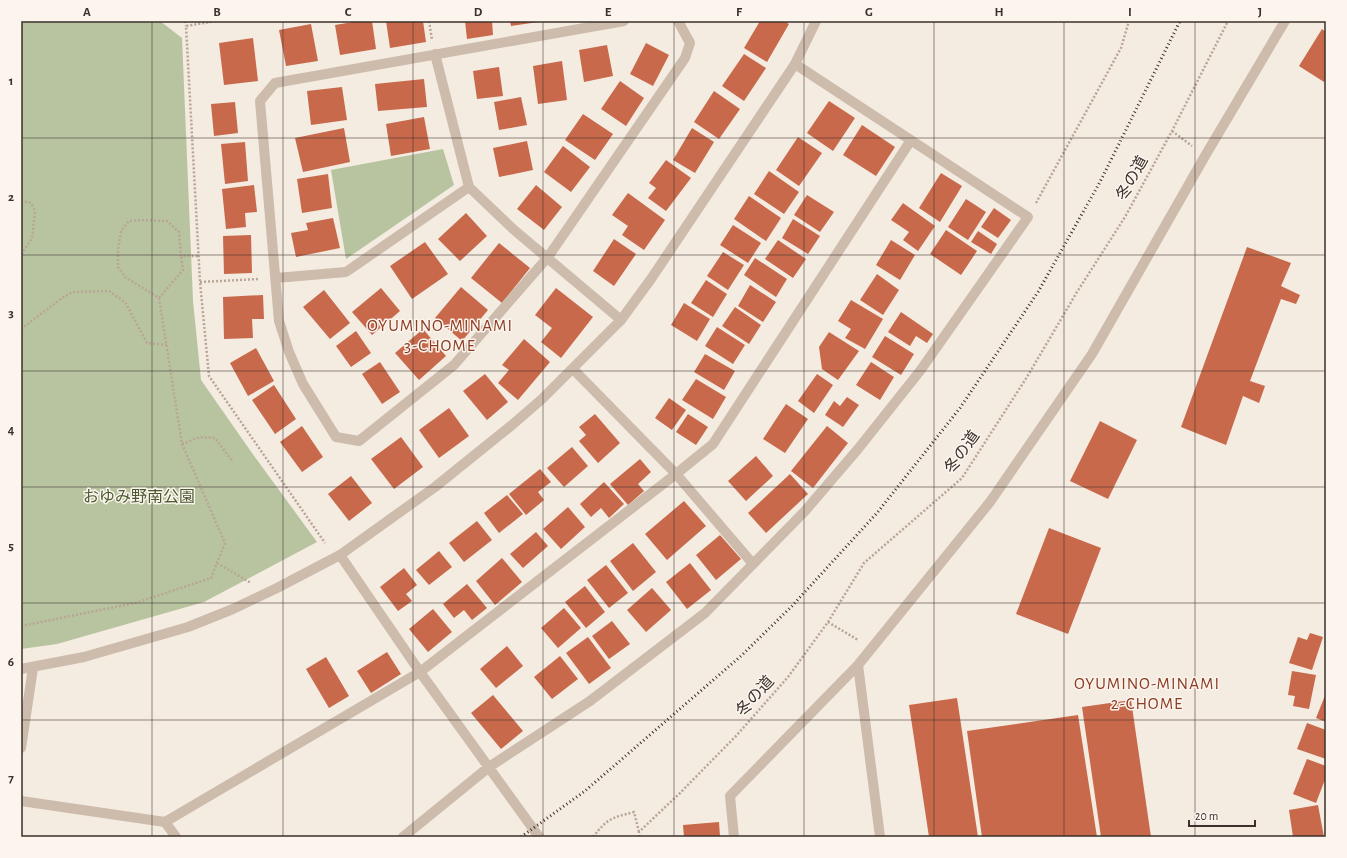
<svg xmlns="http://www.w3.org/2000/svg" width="1347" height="858" font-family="'Alegreya Sans','Noto Sans JP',sans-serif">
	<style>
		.green { fill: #b8c4a0 }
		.building { fill: #c8694b }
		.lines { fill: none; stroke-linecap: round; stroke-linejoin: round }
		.path { stroke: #b9a596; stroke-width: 2.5; stroke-dasharray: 2 2; stroke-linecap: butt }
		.minor { stroke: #cdbbac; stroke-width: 10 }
		.tertiary { stroke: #cdbbac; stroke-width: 10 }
		.rail { stroke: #3b302b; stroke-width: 3; stroke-dasharray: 1 3; stroke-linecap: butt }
		.grid { fill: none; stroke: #3b302b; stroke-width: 1; stroke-opacity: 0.55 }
		.labels { text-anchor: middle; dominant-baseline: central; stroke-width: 3; stroke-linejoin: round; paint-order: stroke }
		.street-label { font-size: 16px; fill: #3b302b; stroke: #fbf5ee }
		.park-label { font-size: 16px; fill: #4a5a2e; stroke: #fbf5ee }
		.neighbourhood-label { font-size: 17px; letter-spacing: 1px; fill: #8c3b22; stroke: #fbf5ee }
		.neatline { fill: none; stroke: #3b302b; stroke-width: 1.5 }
		.grid-label { font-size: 13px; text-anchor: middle; font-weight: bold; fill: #3b302b }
	</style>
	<rect width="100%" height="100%" fill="#f4ebe1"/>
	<path class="green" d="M21 21H160L182 38 193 301 201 380 252 453 317 542 204 602 57 644 21 649Z
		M443 149 454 185 346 259 331 170Z"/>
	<path class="building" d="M359 21H372L376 49 340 55 335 25Z
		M386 21H423L426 42 390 48Z
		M465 21H492L493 35 467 39Z
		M510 21H538V22L511 26Z
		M760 21H784L789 24 767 62 744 48Z
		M311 24 318 61 286 66 279 30Z
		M1322 29 1326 32V79L1324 82 1299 66Z
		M253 38 258 81 224 85 219 43Z
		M646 43 669 55 653 86 630 74Z
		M607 45 613 76 584 82 579 50Z
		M744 54 766 68 744 101 722 86Z
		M562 61 567 100 538 104 533 66Z
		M499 67 503 96 477 99 473 71Z
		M424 79 427 107 378 111 375 84Z
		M620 81 644 98 626 126 601 109Z
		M342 87 347 120 311 125 307 91Z
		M714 91 740 109 719 139 694 122Z
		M521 97 527 125 499 130 494 102Z
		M829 101 855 118 833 151 807 133Z
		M235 102 238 133 214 136 211 104Z
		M583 114 613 134 595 160 565 140Z
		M424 117 430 149 391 156 386 124Z
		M862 125 895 147 876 176 843 155Z
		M344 128 350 162 303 172 295 138Z
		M692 128 714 142 695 173 673 160Z
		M798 137 822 153 799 186 776 170Z
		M527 141 533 170 499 177 493 148Z
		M245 142 248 181 225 184 221 144Z
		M563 146 590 167 571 192 544 172Z
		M666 160 691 178 666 211 648 198 656 188 649 183Z
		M769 171 799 192 784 214 754 194Z
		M941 173 962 186 940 222 919 208Z
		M328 174 332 208 302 213 297 179Z
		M254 185 257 212 245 213 246 227 226 229 222 189Z
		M536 185 562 207 544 230 517 209Z
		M628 193 665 220 644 250 622 235 628 226 612 215Z
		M807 195 834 212 820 232 794 215Z
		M749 196 781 218 766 241 734 219Z
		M966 199 986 212 968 240 948 227Z
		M903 203 935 226 918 251 903 240 909 232 891 220Z
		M994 208 1011 220 998 238 981 227Z
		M466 213 487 236 460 261 438 239Z
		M333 218 340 248 296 257 291 233 308 230 306 223Z
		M793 219 820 236 808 254 782 238Z
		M733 225 761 243 748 263 720 245Z
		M946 230 977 251 961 275 930 254Z
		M978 231 997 244 991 254 971 242Z
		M251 235 252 273 224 274 223 236Z
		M614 239 636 254 614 286 593 271Z
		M778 240 806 259 793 278 765 259Z
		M891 240 915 255 900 280 876 265Z
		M425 242 448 274 412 299 390 266Z
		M499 243 530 268 502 303 471 278Z
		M1247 247 1291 263 1281 286 1300 295 1296 304 1281 299 1250 381 1265 386 1259 403 1243 396 1226 445 1181 427Z
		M723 252 744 265 728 290 707 276Z
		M755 258 787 279 776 297 744 275Z
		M877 274 899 290 883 315 860 300Z
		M706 280 727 294 713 317 691 303Z
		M750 285 776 302 763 322 738 306Z
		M461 287 488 310 462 341 435 318Z
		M381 288 400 311 372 335 352 312Z
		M556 288 593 317 561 358 541 342 552 328 535 315Z
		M324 290 350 323 330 339 303 307Z
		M263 295 264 319H252L253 338 224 339 223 297Z
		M851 300 883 319 865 349 845 338 851 329 838 321Z
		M684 303 710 319 697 341 671 325Z
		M735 307 761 325 749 344 722 326Z
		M901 312 933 334 927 343 916 336 910 346 888 332Z
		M717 327 745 345 733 364 705 346Z
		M423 329 446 356 419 380 395 353Z
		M356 331 371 353 351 367 336 346Z
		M829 332 859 351 838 380 822 369 819 347Z
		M885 336 914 354 901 375 872 357Z
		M524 339 550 362 518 400 498 383 509 370 502 365Z
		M256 348 274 381 248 396 230 363Z
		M705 354 735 371 724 390 694 372Z
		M380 362 400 392 382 404 362 374Z
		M871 362 894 377 880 400 856 385Z
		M485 374 508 402 487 420 463 391Z
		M817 374 833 385 814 413 798 401Z
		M696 379 726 397 713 419 682 400Z
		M274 385 296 419 275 434 252 400Z
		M847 397 859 405 843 427 825 415 834 401 840 406Z
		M669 398 686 410 672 430 655 418Z
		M786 404 808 419 785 453 763 439Z
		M449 408 469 436 439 458 419 430Z
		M595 414 620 443 598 463 579 441 586 435 579 427Z
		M688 414 708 427 696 445 676 432Z
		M1100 421 1137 440 1108 499 1070 481Z
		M302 426 323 457 302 472 280 442Z
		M827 426 848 443 813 488 791 471Z
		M401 437 423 467 394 489 371 459Z
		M572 447 588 466 564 487 547 468Z
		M756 456 773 476 746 501 728 481Z
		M640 459 651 472 638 484 644 491 628 505 610 484Z
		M540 469 551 482 538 492 544 500 526 515 509 494Z
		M790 474 808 494 766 533 748 513Z
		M351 476 372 503 349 521 328 494Z
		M604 482 624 504 609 518 601 508 591 517 580 504Z
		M507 495 523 514 499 533 484 513Z
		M684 501 706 526 667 560 645 534Z
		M568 507 585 527 561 549 543 529Z
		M477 521 492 540 464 562 449 543Z
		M1049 528 1101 548 1068 634 1016 614Z
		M536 532 548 546 523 568 510 554Z
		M720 535 741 559 716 580 696 555Z
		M633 543 656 572 633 591 610 561Z
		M439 551 452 567 429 585 416 570Z
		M502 558 522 582 495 605 476 581Z
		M690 563 711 590 687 609 666 582Z
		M606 565 628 593 609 608 587 580Z
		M404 568 417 585 406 594 412 601 398 611 380 587Z
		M467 584 487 608 472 620 464 610 454 618 443 604Z
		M585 586 605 612 586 628 565 602Z
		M652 588 671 610 646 632 627 610Z
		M564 608 581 628 558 648 541 628Z
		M433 609 452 632 428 652 409 629Z
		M612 621 630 644 609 659 592 636Z
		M1310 633 1323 637 1312 670 1289 663 1298 637 1307 640Z
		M588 637 611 668 589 684 566 653Z
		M507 646 523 666 496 688 480 669Z
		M387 652 401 674 371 693 357 671Z
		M560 656 578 679 552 699 534 677Z
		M326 657 349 696 329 708 306 669Z
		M1292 671 1316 675 1309 709 1293 706 1295 696 1288 695Z
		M1326 693V722L1316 718Z
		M493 695 523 731 501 749 471 713Z
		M957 698 978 837H929L909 705Z
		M1131 700 1151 837H1101L1082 707Z
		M1078 715 1097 837H982L967 731Z
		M1307 723 1326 730V759L1297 749Z
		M1307 759 1326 766V777L1316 803 1293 794Z
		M1318 805 1324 837H1293L1289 810Z
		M719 822 720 837H684L683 825Z"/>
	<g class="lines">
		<path class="path" d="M185 21 186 26
			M216 21 186 26 200 282 209 376 325 543
			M429 21 432 40
			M1172 131 1192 146
			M21 201 31 203 35 211 32 238 21 255
			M1036 203 1121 48 1129 21
			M200 282 259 279
			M159 298 183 270 181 256
			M21 329 62 298 73 292 109 291 125 302 147 343 167 345
			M182 444 200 437 215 438 233 462
			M217 563 251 583
			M828 622 858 640
			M21 626 135 603 211 578 225 543 182 444 159 298 125 277 118 267V250L121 231 129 221 142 220 167 221 179 232 181 256H198
			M593 837C608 818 611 818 634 812L639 832
			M639 837V832L680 793 736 736 788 677 828 622 864 563 962 478 1027 377 1077 292 1125 217 1172 131 1228 21"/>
		<path class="minor" d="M624 21 275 83 260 101 279 321 289 352 303 384 336 437 359 441 454 365 548 257 685 58 690 43 678 21
			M435 54 469 187
			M276 278 346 272 469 187 513 229 621 320
			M573 369 676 474 753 564
			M340 555 420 672 539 837
			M858 665 880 837
			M21 748 33 668
			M21 801 165 822 176 837
			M165 822 420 672 676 474 713 444 911 140
			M403 837 489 767 590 701 705 613 805 511 858 449 920 371 1028 217 795 64
			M734 837 730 796 858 665 990 502 1092 354 1205 156 1285 21"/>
		<path class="tertiary" d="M21 669 84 657 188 627 233 609 277 588 340 555 435 487 512 425 542 399 621 320 651 279 795 64 816 21"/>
		<path class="rail" d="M521 837 585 791 741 656 792 606 877 513 960 408 1038 292 1100 182 1180 21"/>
	</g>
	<path class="grid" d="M152 21V837M283 21V837M413 21V837M543 21V837M674 21V837M804 21V837M934 21V837M1064 21V837M1195 21V837M21 138H1326M21 255H1326M21 371H1326M21 487H1326M21 603H1326M21 720H1326"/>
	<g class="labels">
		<g class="street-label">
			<text transform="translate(1132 178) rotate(-61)">冬の道</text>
			<text transform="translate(962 452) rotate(-55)">冬の道</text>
			<text transform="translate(755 696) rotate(-48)">冬の道</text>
		</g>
		<g class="park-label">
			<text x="139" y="497">おゆみ野南公園</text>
		</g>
		<g class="neighbourhood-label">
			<text x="440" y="325">OYUMINO-MINAMI<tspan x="440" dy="20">3-CHOME</tspan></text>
			<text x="1147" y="683">OYUMINO-MINAMI<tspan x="1147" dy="20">2-CHOME</tspan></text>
		</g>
	</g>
	<rect width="1347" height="858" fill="none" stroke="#fbf5ee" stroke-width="44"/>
	<path d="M1189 820v6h66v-6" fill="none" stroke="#3b302b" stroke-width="2"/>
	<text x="1195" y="820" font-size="12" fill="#3b302b" stroke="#fbf5ee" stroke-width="3" paint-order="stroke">20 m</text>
	<rect x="22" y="22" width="1303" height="814" class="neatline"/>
	<g class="grid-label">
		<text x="87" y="16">A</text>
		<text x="217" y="16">B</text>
		<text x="348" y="16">C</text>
		<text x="478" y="16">D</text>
		<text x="608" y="16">E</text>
		<text x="739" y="16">F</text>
		<text x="869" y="16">G</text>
		<text x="999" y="16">H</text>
		<text x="1130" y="16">I</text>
		<text x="1260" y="16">J</text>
		<text x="11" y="85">1</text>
		<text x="11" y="201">2</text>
		<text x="11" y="317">3</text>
		<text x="11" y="434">4</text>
		<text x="11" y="550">5</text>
		<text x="11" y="666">6</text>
		<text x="11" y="782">7</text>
	</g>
</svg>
